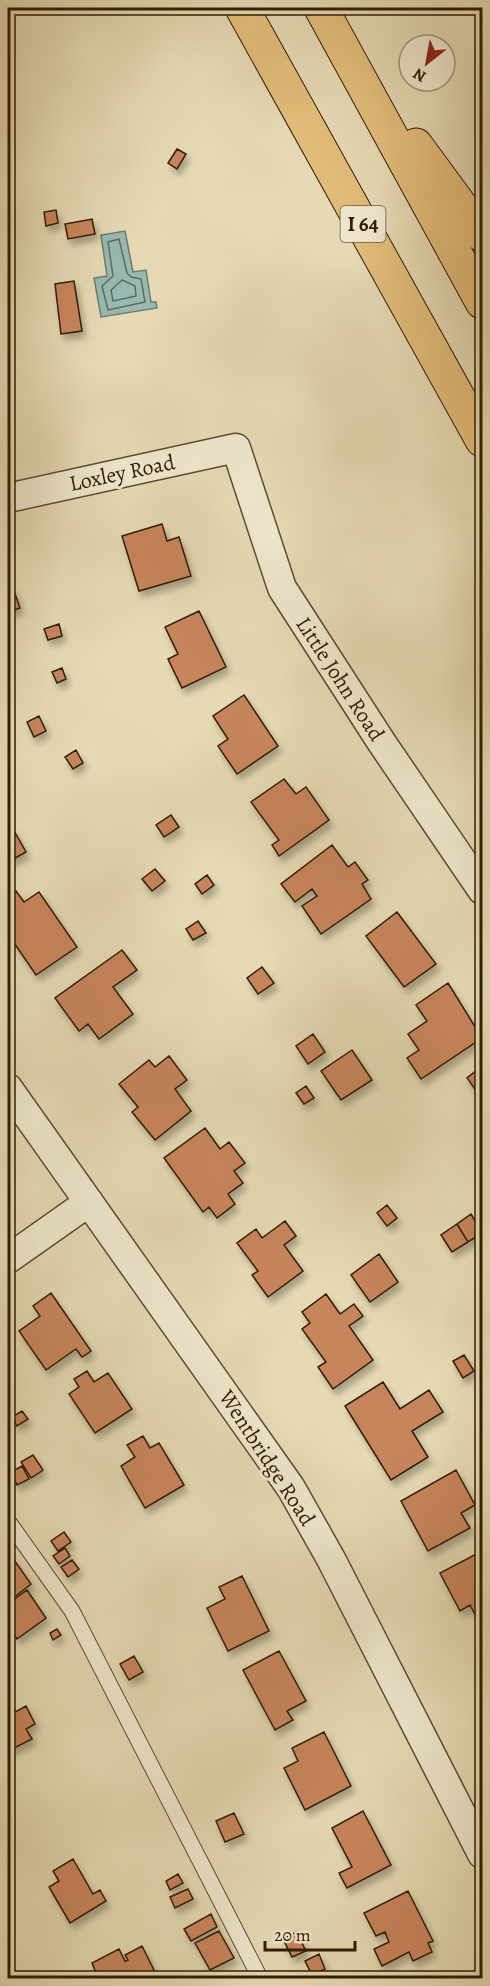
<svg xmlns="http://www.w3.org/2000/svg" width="490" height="1986" font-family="Alegreya,serif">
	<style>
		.water { fill: #97bab3; stroke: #6e7b6d; stroke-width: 1.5 }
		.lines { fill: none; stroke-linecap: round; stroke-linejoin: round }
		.shore { stroke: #646b5b; stroke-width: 1.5 }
		.building { fill: #c7855c; stroke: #301c03; stroke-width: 1.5; filter: url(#shadow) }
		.lane-casing { stroke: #5d4c2f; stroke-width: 17 }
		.street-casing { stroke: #5d4c2f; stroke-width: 31 }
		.highway-casing { stroke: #301c03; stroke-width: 35 }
		.lane { stroke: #eee7ce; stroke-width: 15 }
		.street { stroke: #eee7ce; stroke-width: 28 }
		.highway { stroke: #e2bd7a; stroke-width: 33 }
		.labels { text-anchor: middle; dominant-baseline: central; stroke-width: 6; stroke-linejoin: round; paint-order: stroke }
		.shield { fill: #eee7ce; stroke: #695940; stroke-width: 1.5 }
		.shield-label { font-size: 21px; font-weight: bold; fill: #301c03 }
		.street-label { font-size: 22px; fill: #301c03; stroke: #eee7ce }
	</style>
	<defs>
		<filter id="shadow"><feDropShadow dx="3.5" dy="6" stdDeviation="3" flood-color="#0004"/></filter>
	</defs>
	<rect width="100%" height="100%" fill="#e5dab4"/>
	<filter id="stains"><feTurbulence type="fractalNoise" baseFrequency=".00333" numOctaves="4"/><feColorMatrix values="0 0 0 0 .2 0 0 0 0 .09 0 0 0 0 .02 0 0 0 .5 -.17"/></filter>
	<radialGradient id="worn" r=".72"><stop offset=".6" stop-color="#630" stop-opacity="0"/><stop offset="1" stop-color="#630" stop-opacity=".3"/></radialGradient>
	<path class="water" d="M125 231 133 272 146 270 151 302H156L157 308 101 317 94 278 107 276 101 235Z"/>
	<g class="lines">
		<path class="shore" d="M119 239 127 273 131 277 141 279 145 302 108 310 102 286 113 276 108 242Z
			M122 280 135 286 136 296 113 301 111 290Z"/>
	</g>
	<path class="building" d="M177 149 186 154 177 169 168 163Z
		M56 210 58 223 46 226 44 212Z
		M92 219 95 234 68 239 65 224Z
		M74 281 82 331 61 334 55 284Z
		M162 524 167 541 179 537 191 576 139 591 122 536Z
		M13 588 20 608 8 612V589Z
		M199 611 226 667 182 688 168 659 178 654 165 627Z
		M59 624 62 636 48 640 44 629Z
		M62 668 66 679 57 683 52 672Z
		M244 695 278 746 237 774 218 746 228 739 213 716Z
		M39 716 46 731 34 737 27 722Z
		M76 750 83 763 73 769 65 757Z
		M284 779 296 794 306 787 329 820 279 856 272 845 279 840 251 802Z
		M171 815 179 827 164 837 156 825Z
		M13 829 26 852 8 862V832Z
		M332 845 348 867 355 862 368 880 362 884 371 899 321 934 302 906 317 896 312 889 295 902 281 884Z
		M155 869 165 881 152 891 142 879Z
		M207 875 214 885 202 894 195 884Z
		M16 891 24 902 39 892 77 947 36 975 8 934V898Z
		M397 912 436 964 404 987 366 936Z
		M198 921 206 933 193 940 186 929Z
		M122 950 137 970 113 987 133 1014 99 1039 88 1024 79 1031 55 998Z
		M262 967 274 983 258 994 247 978Z
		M448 983 482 1038 421 1079 407 1058 419 1050 408 1034 427 1021 416 1005Z
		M313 1034 325 1052 308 1064 296 1046Z
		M352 1050 372 1080 341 1100 321 1071Z
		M169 1056 187 1080 175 1089 191 1111 155 1140 132 1112 138 1107 119 1084 149 1060 155 1067Z
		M482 1066V1099L467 1078Z
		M306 1086 314 1098 304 1104 296 1093Z
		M205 1128 220 1149 229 1142 245 1163 234 1171 243 1183 228 1194 235 1204 217 1218 209 1207 203 1212 164 1158Z
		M387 1205 397 1218 387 1226 377 1213Z
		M471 1214 482 1233 468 1242 457 1224Z
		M285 1221 296 1236 284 1245 303 1271 268 1297 252 1275 258 1271 237 1243 256 1229 262 1238Z
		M457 1224 468 1242 452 1252 441 1235Z
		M379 1254 398 1282 370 1302 351 1275Z
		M51 1293 91 1351 82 1357 76 1349 46 1370 19 1331 40 1316 33 1306Z
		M326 1294 340 1314 354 1304 363 1316 349 1326 373 1360 333 1389 318 1367 326 1362 302 1329 310 1323 302 1312Z
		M464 1355 474 1371 463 1378 453 1361Z
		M87 1371 94 1382 108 1373 132 1409 95 1433 69 1394 79 1387 74 1379Z
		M383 1382 400 1409 429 1390 443 1412 412 1431 428 1457 391 1480 345 1406Z
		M22 1411 28 1419 17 1426 12 1417Z
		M143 1436 150 1448 159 1443 184 1485 145 1508 121 1466 135 1457 127 1445Z
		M33 1455 43 1470 31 1478 21 1462Z
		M22 1466 29 1479 17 1485 11 1472Z
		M456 1470 475 1505 461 1513 470 1528 428 1551 401 1501Z
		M64 1532 71 1542 58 1551 51 1541Z
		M65 1548 70 1556 59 1564 53 1556Z
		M482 1551V1618L478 1620 470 1605 460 1611 440 1573Z
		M12 1557 31 1584 8 1602V1560Z
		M72 1560 79 1569 68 1577 61 1567Z
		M242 1576 269 1631 228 1651 207 1608 225 1599 219 1587Z
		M27 1590 46 1618 17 1639 8 1625V1604Z
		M57 1629 61 1635 53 1640 50 1633Z
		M279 1651 306 1701 287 1711 293 1720 275 1730 243 1670Z
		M134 1656 143 1672 129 1680 120 1664Z
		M26 1706 35 1724 26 1729 32 1739 8 1751V1716Z
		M324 1732 351 1786 305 1810 284 1768 298 1761 292 1748Z
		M363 1811 391 1865 347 1888 339 1873 352 1867 332 1828Z
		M234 1813 244 1834 225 1842 216 1821Z
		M73 1859 93 1894 100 1890 106 1901 70 1923 49 1887 59 1881 53 1871Z
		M178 1874 183 1883 170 1890 166 1881Z
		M188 1889 193 1899 175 1908 170 1897Z
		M408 1891 433 1941 428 1943 432 1952 413 1961 409 1952 382 1966 374 1949 389 1942 385 1932 376 1936 364 1913Z
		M211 1914 217 1927 191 1941 184 1929Z
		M219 1931 234 1958 210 1970 195 1943Z
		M296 1932 306 1951 292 1957 283 1939Z
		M142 1946 154 1970 138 1978H98L92 1963 119 1949 125 1961 128 1960 125 1955Z
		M319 1954 325 1969 312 1975 305 1961Z"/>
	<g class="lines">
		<defs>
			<path id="lane" d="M8 1521 72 1611 260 1978"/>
			<path id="street" d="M8 498 236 448 282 588 382 743 482 890
				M8 1088 291 1488 331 1559 482 1854
				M8 1259 89 1202"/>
			<path id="highway" d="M242 8 482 440
				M321 8 482 302
				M416 145 482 235"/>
		</defs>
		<use href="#lane" class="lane-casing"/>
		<use href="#street" class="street-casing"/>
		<use href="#highway" class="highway-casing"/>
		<use href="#lane" class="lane"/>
		<use href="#street" class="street"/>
		<use href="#highway" class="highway"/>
	</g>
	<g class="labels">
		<rect class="shield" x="340.5" y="206" width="45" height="36" rx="4.5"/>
		<g class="shield-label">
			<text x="363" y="224">I 64</text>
		</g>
		<g class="street-label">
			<text transform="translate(122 473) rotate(-12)">Loxley Road</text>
			<text transform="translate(340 679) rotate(57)">Little John Road</text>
			<text transform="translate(267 1458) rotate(57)">Wentbridge Road</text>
		</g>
	</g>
	<rect width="490" height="1986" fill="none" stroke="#e5dab4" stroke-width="30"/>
	<rect x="9" y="9" width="472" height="1968" fill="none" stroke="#301c03" stroke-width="3"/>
	<rect x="15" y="15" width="460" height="1956" fill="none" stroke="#301c03" stroke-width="1.5"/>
	<g transform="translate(427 63) rotate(211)"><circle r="28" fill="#eee7ce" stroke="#a2967d" stroke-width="1.5"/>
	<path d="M0-4.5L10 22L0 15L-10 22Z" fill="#8f2418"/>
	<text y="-9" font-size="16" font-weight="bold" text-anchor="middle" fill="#301c03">N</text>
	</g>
	<path d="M265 1941v9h90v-9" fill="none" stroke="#301c03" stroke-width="3"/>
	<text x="274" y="1941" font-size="18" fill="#301c03" stroke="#eee7ce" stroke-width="4.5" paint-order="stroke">20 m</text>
	<rect width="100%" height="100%" filter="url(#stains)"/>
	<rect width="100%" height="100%" fill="url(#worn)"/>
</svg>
